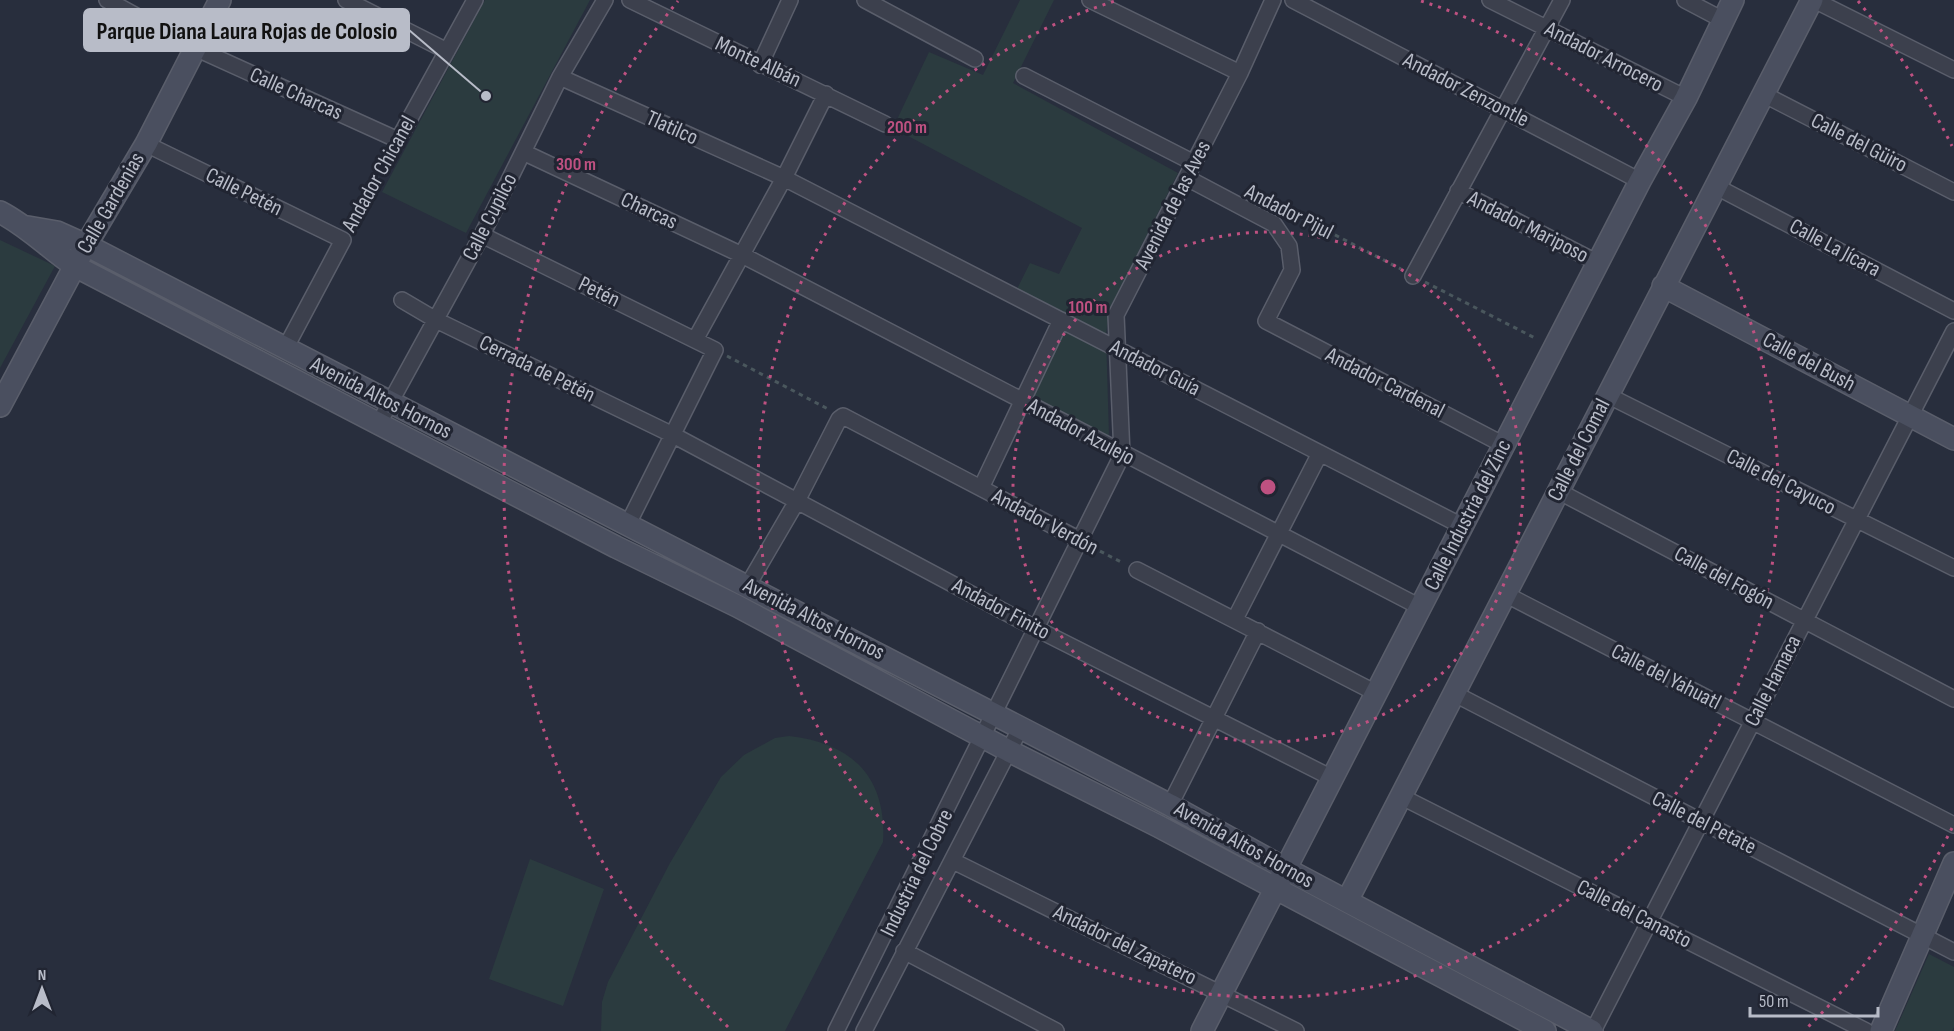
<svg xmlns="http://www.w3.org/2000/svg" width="1954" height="1031" font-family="'Sofia Sans Condensed',sans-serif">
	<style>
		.green { fill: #2b3b3f }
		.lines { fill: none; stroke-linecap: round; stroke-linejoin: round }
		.street-casing { stroke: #5a5e6b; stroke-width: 18 }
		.secondary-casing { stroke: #5a5e6b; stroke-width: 24 }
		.path { stroke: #4a575d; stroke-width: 3; stroke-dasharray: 4.5 4.5; stroke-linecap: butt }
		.street { stroke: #3c404d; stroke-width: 15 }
		.secondary { stroke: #4a4f5f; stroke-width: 21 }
		.ring { fill: none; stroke: #be5181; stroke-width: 3; stroke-dasharray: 3 6 }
		.labels { text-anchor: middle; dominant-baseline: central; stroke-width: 6; stroke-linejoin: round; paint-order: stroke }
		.street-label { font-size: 22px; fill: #b8bcc8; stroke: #212532 }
		.centre { fill: #be5181; stroke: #212532; stroke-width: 3 }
		.ring-label { font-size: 18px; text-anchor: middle; font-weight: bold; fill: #be5181; stroke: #212532; stroke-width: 6; stroke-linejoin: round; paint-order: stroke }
		.leader { fill: none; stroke: #b8bcc8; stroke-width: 2 }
		.callout-dot { fill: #b8bcc8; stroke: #212532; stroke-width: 2 }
		.callout { fill: #b8bcc8; stroke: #b8bcc8; stroke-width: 2 }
		.callout-label { font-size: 24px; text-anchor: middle; font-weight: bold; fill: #111 }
	</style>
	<rect width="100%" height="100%" fill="#282e3d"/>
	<path class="green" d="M485 0H590L466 233 382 192Z
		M1020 0H1054L1013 83 1178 173 1109 310 1106 335 1109 436 1020 390 1056 309 1017 289 1030 263 1059 274 1082 228 893 128 929 52 983 75Z
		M0 240 55 266 0 368Z
		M789 736C852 743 887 777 883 842L785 1031H601L602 1002 608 982 670 863 721 777 744 755 775 738Z
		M530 859 604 889 563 1006 489 979Z
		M1929 954 1954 967V1027L1952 1031H1895Z"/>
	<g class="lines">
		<defs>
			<path id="street" d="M107 0 195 48 398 140 475 0
				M346 0 447 51
				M630 0 885 124
				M865 0 975 59
				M1090 0 1240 73
				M1293 0 1640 181
				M1490 0 1686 98
				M1685 0 1723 20
				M1814 0 1954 70
				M760 65 790 0
				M1024 76 1194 163
				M560 77 784 178 1462 526
				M1763 94 1954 192
				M146 144 343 240 285 349
				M523 152 742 255 1420 607
				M1187 178 1274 224 1289 246 1292 270 1266 321 1504 445
				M1715 186 1954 311
				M1458 191 1598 263
				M482 235 715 350 627 526
				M1413 276 1562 0
				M402 300 436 320 673 435 1035 628 1332 778
				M695 340 784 178 826 94
				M1607 395 1954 568
				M379 423 482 235 560 77 605 0
				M981 488 1061 320
				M1558 491 1954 699
				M1137 570 1376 693
				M748 585 797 501 839 419 843 416 1080 540
				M1505 594 1954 825
				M1235 619 1320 453
				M1455 694 1954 952
				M1402 797 1866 1031
				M1170 805 1258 631
				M953 861 1296 1031
				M904 951 1056 1031
				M836 1031 1122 455 1116 315 1240 73 1273 0
				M864 1031 1021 727
				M1593 1031 1954 331"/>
			<path id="secondary" d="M0 212C29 227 48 248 75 266L616 547 737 606 1009 751 1158 826 1545 1031
				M28 227 57 232 86 245 1170 805 1286 869 1592 1031
				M1663 286 1954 439
				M0 406 86 245 146 144 220 0
				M1347 901 1812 0
				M1202 1031 1640 181 1686 98 1733 0
				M1881 1031 1954 863"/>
		</defs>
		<use href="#street" class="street-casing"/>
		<use href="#secondary" class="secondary-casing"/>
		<path class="path" d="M1279 206 1401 269
			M350 228 391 152
			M1425 282 1537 339
			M727 356 828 409
			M1092 547 1123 563"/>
		<use href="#street" class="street"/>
		<use href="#secondary" class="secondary"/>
	</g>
	<g class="ring">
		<circle cx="1268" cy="487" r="255"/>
		<path d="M1421 1A510 510 0 1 1 1115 1"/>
		<path d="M1952 828A764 764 0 0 1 1808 1027M728 1027A764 764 0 0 1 678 1M1858 1A764 764 0 0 1 1952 146"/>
	</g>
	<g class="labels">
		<g class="street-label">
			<text transform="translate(1604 57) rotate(27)">Andador Arrocero</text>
			<text transform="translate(758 62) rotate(25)">Monte Albán</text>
			<text transform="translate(1466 90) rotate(27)">Andador Zenzontle</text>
			<text transform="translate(296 94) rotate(24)">Calle Charcas</text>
			<text transform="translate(672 128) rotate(24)">Tlatilco</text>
			<text transform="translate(1859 143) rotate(27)">Calle del Güiro</text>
			<text transform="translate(379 174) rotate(-61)">Andador Chicanel</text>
			<text transform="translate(244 192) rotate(26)">Calle Petén</text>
			<text transform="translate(111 203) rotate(-60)">Calle Gardenias</text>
			<text transform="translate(1173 205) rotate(-63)">Avenida de las Aves</text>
			<text transform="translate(649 211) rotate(25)">Charcas</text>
			<text transform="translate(1289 212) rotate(27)">Andador Pijul</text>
			<text transform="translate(490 217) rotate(-63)">Calle Cupilco</text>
			<text transform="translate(1528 227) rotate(27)">Andador Mariposo</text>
			<text transform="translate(1835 248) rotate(28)">Calle La Jícara</text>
			<text transform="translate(599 292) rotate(26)">Petén</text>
			<text transform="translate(1809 362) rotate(28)">Calle del Bush</text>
			<text transform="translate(1155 368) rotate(27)">Andador Guía</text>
			<text transform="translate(537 369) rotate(26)">Cerrada de Petén</text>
			<text transform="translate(1385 383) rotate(27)">Andador Cardenal</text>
			<text transform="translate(381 398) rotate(27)">Avenida Altos Hornos</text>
			<text transform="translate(1081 432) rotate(28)">Andador Azulejo</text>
			<text transform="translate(1579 450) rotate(-63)">Calle del Comal</text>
			<text transform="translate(1781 482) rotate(27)">Calle del Cayuco</text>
			<text transform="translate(1468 515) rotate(-63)">Calle Industria del Zinc</text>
			<text transform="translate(1045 522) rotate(28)">Andador Verdón</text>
			<text transform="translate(1724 578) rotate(28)">Calle del Fogón</text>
			<text transform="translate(1001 609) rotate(28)">Andador Finito</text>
			<text transform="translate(814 619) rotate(27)">Avenida Altos Hornos</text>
			<text transform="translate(1666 677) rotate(27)">Calle del Yahuatl</text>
			<text transform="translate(1773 681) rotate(-63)">Calle Hamaca</text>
			<text transform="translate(1704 823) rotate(27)">Calle del Petate</text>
			<text transform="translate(1244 845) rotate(29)">Avenida Altos Hornos</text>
			<text transform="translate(917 873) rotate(-64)">Industria del Cobre</text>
			<text transform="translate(1634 914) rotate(27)">Calle del Canasto</text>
			<text transform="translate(1125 945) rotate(26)">Andador del Zapatero</text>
		</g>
	</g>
	<circle cx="1268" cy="487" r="9" class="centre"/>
	<g class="ring-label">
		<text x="907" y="133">200 m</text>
		<text x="576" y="170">300 m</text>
		<text x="1088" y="313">100 m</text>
	</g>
	<path class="leader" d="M486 96L409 30"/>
	<circle class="callout-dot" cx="486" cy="96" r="6"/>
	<rect class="callout" x="84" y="9" width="325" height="42" rx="6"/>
	<g class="callout-label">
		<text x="247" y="39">Parque Diana Laura Rojas de Colosio</text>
	</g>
	<g transform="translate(42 989)" stroke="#212532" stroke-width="4.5" paint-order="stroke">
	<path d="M0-4.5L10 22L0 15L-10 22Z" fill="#b8bcc8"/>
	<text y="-9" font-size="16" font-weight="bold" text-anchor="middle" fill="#b8bcc8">N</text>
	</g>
	<path d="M1750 1007v9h128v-9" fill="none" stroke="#b8bcc8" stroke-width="3"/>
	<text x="1759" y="1007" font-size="18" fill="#b8bcc8" stroke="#212532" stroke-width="4.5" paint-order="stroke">50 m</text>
</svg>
